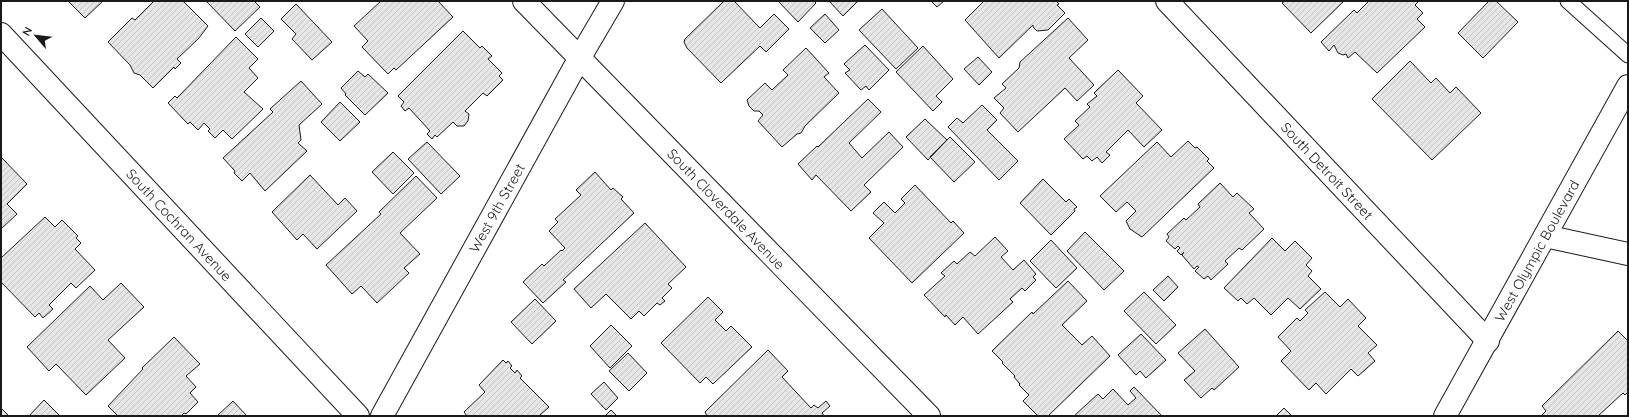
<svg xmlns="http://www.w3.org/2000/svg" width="1629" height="417" font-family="Quicksand,sans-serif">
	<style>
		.building { fill: url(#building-hatch); stroke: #1a1a1a }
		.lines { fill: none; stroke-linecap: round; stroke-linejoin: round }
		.service-casing { stroke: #1a1a1a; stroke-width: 17 }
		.minor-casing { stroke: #1a1a1a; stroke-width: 24 }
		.primary-casing { stroke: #1a1a1a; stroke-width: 24 }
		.service { stroke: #fff; stroke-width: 15 }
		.minor { stroke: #fff; stroke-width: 22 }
		.primary { stroke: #fff; stroke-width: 22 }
		.labels { text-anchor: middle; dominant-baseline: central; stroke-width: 3; stroke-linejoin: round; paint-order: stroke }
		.street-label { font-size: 14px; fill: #1a1a1a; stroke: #fff }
	</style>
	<defs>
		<pattern id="building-hatch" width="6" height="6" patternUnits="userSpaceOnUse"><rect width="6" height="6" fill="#e6e6e6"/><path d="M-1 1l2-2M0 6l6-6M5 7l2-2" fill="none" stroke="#c5c5c5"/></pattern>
	</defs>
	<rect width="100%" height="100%" fill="#fff"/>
	<path class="building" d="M68 1H103L85 18Z
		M154 1H183L208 26 199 38 177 59 181 63 175 69 174 67 153 88 140 75 134 73 130 65 108 42 132 18 135 20Z
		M206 1H254L260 7 235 31Z
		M381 1H438L453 17 396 70 394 68 388 74 362 47 368 41 354 26Z
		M724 1H734L760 28 774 14 789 29 766 52 760 46 721 83 687 48 684 42 685 39Z
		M778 1H814L816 3 798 22Z
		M829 1H858L843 16Z
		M933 1H944L937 7 932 2Z
		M984 1H1056L1059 4 1057 5 1065 13 1048 30 1037 31 1033 27V25L999 58 965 20Z
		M1285 1H1344L1311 33 1282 3Z
		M1369 1H1419L1415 5 1423 13 1417 19 1425 27 1377 73 1355 52 1348 58 1346 54 1343 55 1338 53 1334 45 1329 51 1321 42 1354 10 1357 13Z
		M1489 1H1496L1518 22 1483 58 1458 33Z
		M296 4 332 42 312 60 292 39 296 34 281 19Z
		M882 9 918 48 896 69 859 30Z
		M825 14 839 30 825 43 810 28Z
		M261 18 274 31 258 47 245 34Z
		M1068 18 1088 40 1069 58 1094 85 1077 101 1065 88 1018 132 1000 113 1004 108 994 98 1006 88 1002 84 1019 68 1020 62Z
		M463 31 480 48 482 46 492 56 488 59 502 73 499 76 503 80 487 96 483 93 465 111 469 114 468 121 464 126H457L453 122 437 137 435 135 432 139 427 134 430 131 409 108 405 111 401 106 404 102 398 96Z
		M236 37 258 59 249 68 258 78 244 92 263 109 232 139 223 130 215 138 208 131 210 129 204 123 198 130 190 122 188 124 168 103 175 96 177 98Z
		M865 45 889 70 869 90 866 86 861 90 845 73 850 70 844 64Z
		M923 46 953 79 936 96 942 102 933 111 896 72Z
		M806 48 829 73 824 77 839 93 805 126 801 133 797 134 782 147 758 121 763 115 759 111H754L749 106 747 100 765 83 772 90 788 75 783 70Z
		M978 57 992 72 979 85 964 69Z
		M1410 61 1431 83 1436 78 1450 93 1456 87 1481 113 1432 160 1372 99Z
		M1118 70 1143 96 1136 103 1162 130 1144 147 1128 130 1106 152 1110 155 1102 163 1097 157 1092 161 1087 156 1083 159 1064 139 1079 125 1075 121 1090 107 1087 104 1097 96 1094 93Z
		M358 71 365 77 368 74 388 93 365 115 345 95 346 94 341 88Z
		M301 81 322 104 299 125 301 140 298 143 307 151 265 191 250 173 242 181 234 173 235 171 223 158 273 112 270 109Z
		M868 99 881 112 849 143 862 158 889 132 903 147 864 185 871 192 851 211 816 175 812 180 798 164 817 146 818 147Z
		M340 102 360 122 340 141 321 122Z
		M982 105 997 120 987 130 1018 161 999 180 948 127 957 118 963 123Z
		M925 119 947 140 928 160 906 137Z
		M950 137 975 162 954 182 930 157Z
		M1188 141 1195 148 1197 147 1209 159 1207 161 1214 168 1142 237 1130 229 1126 221 1136 211 1127 202 1116 212 1100 196 1157 142 1171 157Z
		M427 142 460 176 441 194 408 159Z
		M393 152 414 173 393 194 372 172Z
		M1 157 27 184 7 204 17 214 1 229Z
		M595 172 611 190 613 188 623 197 621 199 634 213 563 280 566 282 543 303 523 282 542 264 544 266 561 250 562 251 565 248 549 231 558 222 555 219 581 195 576 190Z
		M310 175 338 205 345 198 357 211 317 249 303 234 297 240 272 212Z
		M416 176 437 198 400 233 420 254 404 268 409 273 377 303 361 286 352 294 326 265 381 214 379 212Z
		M1043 179 1066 202 1069 199 1077 207 1074 209 1075 211 1051 235 1020 203Z
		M1220 183 1233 197 1237 193 1254 209 1249 213 1264 229 1242 250 1239 248 1225 261 1228 264 1211 280 1208 276 1204 279 1195 271 1199 267 1197 266 1194 269 1182 255 1184 252 1181 255 1177 251 1180 248 1178 246 1175 249 1166 241 1169 237 1167 234 1184 218 1186 220 1200 207 1198 204Z
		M915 185 951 223 953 221 964 233 912 283 869 238 884 223 873 213 884 202 895 213 905 203 901 199Z
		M45 217 55 227 62 220 78 236 76 238 81 243 75 249 95 270 76 288 71 283 49 305 53 309 43 318 39 313 35 317 1 282V258Z
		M645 223 686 267 668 284 672 288 662 298 665 301 660 305 657 303 644 316 639 311 631 319 606 294 591 308 574 289Z
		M1085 232 1124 271 1104 290 1067 251Z
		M995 237 1008 251 1001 257 1013 270 1024 260 1036 274 1033 277 1036 280 1025 291 1022 288 1010 299 1013 302 978 334 963 317 955 325 946 315 945 317 924 295 945 276 941 273 954 261 957 264 970 252 975 256Z
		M1272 238 1285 251 1295 241 1312 258 1306 265 1312 271 1308 276 1321 289 1300 309 1288 298 1271 315 1254 298 1247 304 1241 298 1238 301 1224 288Z
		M1051 240 1077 268 1056 288 1030 261Z
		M1168 276 1178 287 1164 301 1153 290Z
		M1068 281 1087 301 1062 325 1082 345 1092 336 1110 356 1048 416H1038L1023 401 1029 395 1019 385 1020 384 1014 377 1015 376 1002 363 1003 362 992 351 1032 312 1033 314Z
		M121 283 144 307 108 340 125 358 86 395 56 364 49 371 27 347 90 286 103 300Z
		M1144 292 1176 325 1156 344 1124 311Z
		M1325 292 1340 307 1348 299 1366 318 1358 326 1377 345 1368 353 1375 361 1358 376 1351 369 1326 394 1316 383 1309 390 1281 361 1291 351 1278 337 1297 318 1300 321 1308 313 1305 310Z
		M708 297 723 312 715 320 726 331 731 326 752 347 713 384 706 377 700 383 661 343Z
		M535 299 556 321 532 344 511 322Z
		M611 325 632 346 610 368 590 346Z
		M1205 329 1239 367 1214 390 1212 388 1201 398 1184 380 1195 371 1178 353Z
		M1618 331 1628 341V392L1625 395 1623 393 1598 416H1541L1546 411 1542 406Z
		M1141 334 1166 360 1146 378 1140 371 1136 375 1118 355Z
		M174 337 200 364 186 376 196 387 190 393 198 402 186 414 184 413 181 416H118L108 406 143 369 142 368Z
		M768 350 788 371 782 377 811 408 814 405 818 408 826 401 830 406 822 413 824 416H707L705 412Z
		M628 353 647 373 629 391 609 371Z
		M503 360 506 363 508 361 512 366 510 368 515 373 517 370 522 376 520 378 549 407 539 416H467L464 412 485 392 479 385Z
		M604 382 618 398 606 410 591 394Z
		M1134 387 1162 416H1074L1098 394 1103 399 1113 389 1128 405 1136 398 1130 391Z
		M44 400 60 416H29Z
		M233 401 247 416H217Z
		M1 408 9 416H1Z
		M1284 408 1292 416H1276Z
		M611 410 617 416H605Z"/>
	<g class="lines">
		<defs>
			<path id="service" d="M1568 1 1628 55"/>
			<path id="minor" d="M524 1 929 416
				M1167 1 1488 341
				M1 34 358 416
				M1545 236 1628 254
				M382 416 579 59 613 1"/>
			<path id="primary" d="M1445 416 1628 86"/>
		</defs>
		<use href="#service" class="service-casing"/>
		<use href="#minor" class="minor-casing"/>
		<use href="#primary" class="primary-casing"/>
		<use href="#service" class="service"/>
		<use href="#minor" class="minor"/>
		<use href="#primary" class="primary"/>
	</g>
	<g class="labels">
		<g class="street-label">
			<text transform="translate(1327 171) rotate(47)">South Detroit Street</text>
			<text transform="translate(497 208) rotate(-61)">West 9th Street</text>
			<text transform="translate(726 209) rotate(46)">South Cloverdale Avenue</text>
			<text transform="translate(179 225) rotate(47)">South Cochran Avenue</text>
			<text transform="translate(1537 251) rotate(-61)">West Olympic Boulevard</text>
		</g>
	</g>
	<rect width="1629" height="417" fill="none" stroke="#1a1a1a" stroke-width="4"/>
	<g transform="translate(36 36) rotate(298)" stroke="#ffffff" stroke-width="3" paint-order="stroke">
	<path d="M0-3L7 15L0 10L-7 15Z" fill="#1a1a1a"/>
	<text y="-6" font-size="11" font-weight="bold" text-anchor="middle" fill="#1a1a1a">N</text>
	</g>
</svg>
